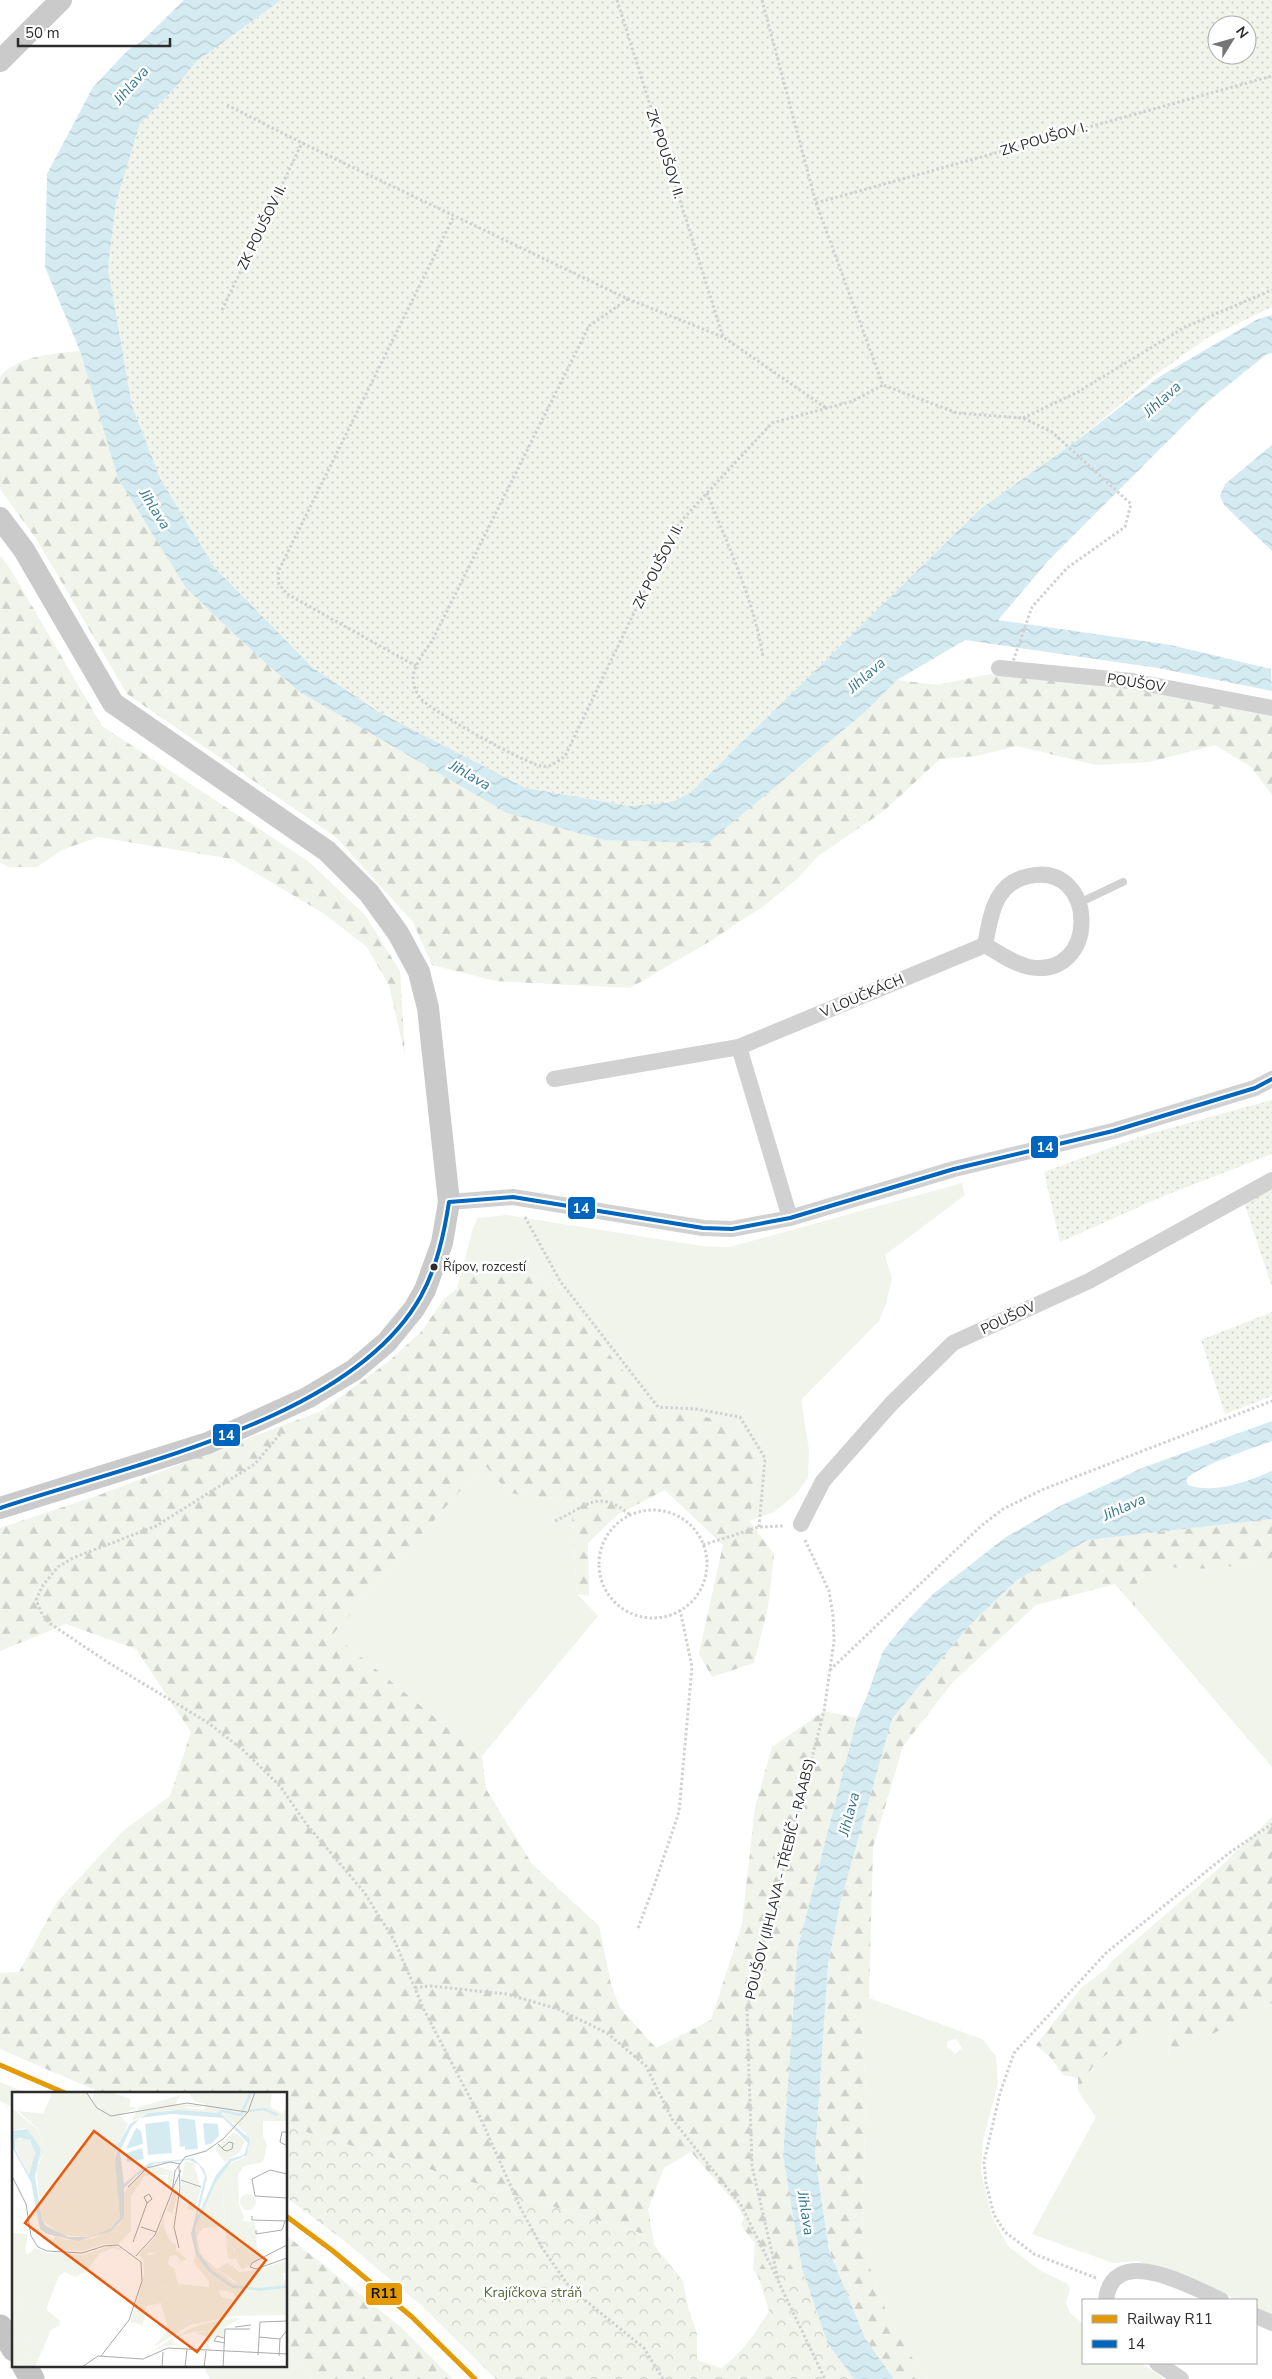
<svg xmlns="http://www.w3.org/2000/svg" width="1272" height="2379" font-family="'Nunito Sans',sans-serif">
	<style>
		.grass { fill: #f0f4ea; fill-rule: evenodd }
		.forest { fill: url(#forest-firs) }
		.park { fill: url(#park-crowns) }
		.garden { fill: url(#garden-dots); fill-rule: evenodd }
		.water { fill: url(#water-waves) }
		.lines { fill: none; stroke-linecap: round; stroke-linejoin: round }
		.path { stroke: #d1d1d1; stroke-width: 3; stroke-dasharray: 2.5 2.5; stroke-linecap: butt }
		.lane { stroke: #d1d1d1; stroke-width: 8 }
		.street { stroke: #d1d1d1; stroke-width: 16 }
		.secondary { stroke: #cacaca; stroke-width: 22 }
		.primary { stroke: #c4c4c4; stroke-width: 25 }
		.path-bridge { stroke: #d1d1d1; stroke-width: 3; stroke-dasharray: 2.5 2.5; stroke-linecap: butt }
		.bus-1-casing { stroke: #fff; stroke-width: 8 }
		.bus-1 { stroke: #0065bd; stroke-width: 4 }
		.rail-1-casing { stroke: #fff; stroke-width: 9 }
		.rail-1 { stroke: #e39a04; stroke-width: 5 }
		.bus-dot { fill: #2c2c2c; stroke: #fff; stroke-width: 2 }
		.labels { text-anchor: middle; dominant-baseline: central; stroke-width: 5; stroke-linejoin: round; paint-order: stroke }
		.bus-label { font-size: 13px; fill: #2c2c2c; stroke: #fff; text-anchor: start }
		.street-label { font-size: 14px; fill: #2c2c2c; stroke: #fff }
		.park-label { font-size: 14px; fill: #556938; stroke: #fff }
		.water-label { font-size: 15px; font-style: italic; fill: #377a90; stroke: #fff }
		.inset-river { fill: none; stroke: #d5ebf2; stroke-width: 2.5 }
		.inset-road { fill: none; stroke: #ababab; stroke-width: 1 }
		.view { fill: #e8590c; fill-opacity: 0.15; stroke: #e8590c; stroke-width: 2.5 }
		.inset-edge { fill: none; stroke: #2c2c2c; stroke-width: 2.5 }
		.line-badge { stroke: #fff; stroke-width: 2 }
		.badge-label { font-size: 14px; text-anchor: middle; font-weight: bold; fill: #fff }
		.pale-badge-label { font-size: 14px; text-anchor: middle; font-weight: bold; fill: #111 }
	</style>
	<defs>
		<pattern id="forest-firs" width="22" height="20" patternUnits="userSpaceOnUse" patternTransform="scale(1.25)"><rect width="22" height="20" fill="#f0f4ea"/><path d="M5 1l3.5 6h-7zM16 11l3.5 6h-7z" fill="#ced1c9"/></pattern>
		<pattern id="park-crowns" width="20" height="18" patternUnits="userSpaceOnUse" patternTransform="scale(1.25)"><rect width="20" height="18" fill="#f0f4ea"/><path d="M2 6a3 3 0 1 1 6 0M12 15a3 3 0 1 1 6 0" fill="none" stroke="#ced1c9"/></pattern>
		<pattern id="garden-dots" width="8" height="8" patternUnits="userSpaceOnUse" patternTransform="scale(1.25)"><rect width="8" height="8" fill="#f0f4ea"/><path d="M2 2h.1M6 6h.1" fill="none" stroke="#ced1c9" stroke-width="1.8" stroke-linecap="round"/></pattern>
		<pattern id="water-waves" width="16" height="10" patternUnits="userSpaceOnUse" patternTransform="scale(1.25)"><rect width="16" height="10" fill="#d5ebf2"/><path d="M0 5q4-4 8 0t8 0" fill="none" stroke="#b7cad0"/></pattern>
	</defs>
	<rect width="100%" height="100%" fill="#fff"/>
	<path class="grass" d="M962 1183 965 1195 885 1255 892 1279 886 1304 879 1321 801 1400 809 1450 808 1478 795 1495 774 1512 749 1521 760 1460 736 1422 655 1409 599 1342 557 1285 493 1261 457 1289 473 1228 478 1218 507 1215 702 1246 730 1247Z
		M484 1464 509 1493 571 1501 577 1594 598 1616 482 1756 333 1634Z
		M1272 1558V1767L1135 1607 1134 1588 1142 1576 1161 1567 1216 1569Z
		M869 1998 982 2039 996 2056 998 2083 983 2141 981 2172 992 2217 1008 2246 1041 2271 1068 2284 1070 2289 1066 2303 1070 2313 1083 2324V2363H1141L1165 2379H927C895 2336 872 2288 862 2235L866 2096 861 2008ZM956 2039 962 2048 955 2054 947 2047V2041Z
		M1272 2003V2318L1256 2310V2300H1237L1213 2288 1137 2261 1113 2263 1032 2234 1096 2117 1078 2091 1095 2063 1173 2005 1168 2056Z
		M0 2082 27 2093H14V2108L0 2101Z
		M286 2349 312 2379H210L205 2369 212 2365H286Z"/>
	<path class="forest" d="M80 351 118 477 186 588 507 813 708 843 865 712 897 680 937 685 1010 670 1114 684 1272 716V795L1251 767 1215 745 1150 762 1096 765 1017 746 977 756 940 759 885 810 817 857 798 878 765 905 712 940 630 988 496 981 432 965 413 922 337 838 127 694 37 540 0 489V376C21 355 52 354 80 351Z
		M0 555 11 570 102 726 308 861 365 915 400 971 405 1055 389 985 367 947 323 913 232 859 98 837 62 850 37 867H9L0 862Z
		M493 1261 557 1285 599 1342 655 1409 736 1422 760 1460 749 1521 774 1554 768 1607 754 1663 712 1677 699 1654 723 1545 665 1490 617 1515 588 1543 589 1596 577 1594 571 1501 509 1493 484 1464 333 1634 482 1756 486 1789 532 1864 599 1926 611 1984 620 2008 656 2048 711 2020 742 1924 755 1807 772 1747 824 1711 857 1718 797 1951 783 2156 802 2269H753L755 2244 741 2225 744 2218 737 2205 691 2152 664 2168 648 2209 653 2237 286 2126V2093H102L0 2049V1973L19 1972 57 1902 123 1831 170 1796 191 1732 136 1649 66 1624 0 1651V1528L99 1495 321 1411 388 1362 421 1332 444 1299Z
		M1272 1519V1558L1216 1569 1161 1567 1142 1576 1134 1588 1135 1607 1115 1584 1036 1605 953 1682 903 1746 873 1847 869 1998 861 2008 866 2096 862 2235C872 2288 895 2336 927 2379H894L865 2338 829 2250 815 2156 828 1965 840 1904 892 1719 969 1626 1017 1580 1088 1540Z
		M1272 1817V2003L1168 2057 1173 2006 1095 2063 1078 2091V2078L1063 2075 1050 2057 1036 2045 1082 1987 1106 1969 1113 1960 1218 1869Z
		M286 2235 402 2328 453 2379H312L286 2349Z"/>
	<path class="park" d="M286 2126 653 2237 654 2245 683 2281 688 2307 697 2334V2360L721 2368C742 2354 756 2332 769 2311L759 2279 753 2269H802L828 2344 854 2379H496L422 2306 343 2240 286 2197Z"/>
	<path class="garden" d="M281 0H1272V307L1207 338 1154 376 1079 439 979 510 690 793 672 802 630 806 526 788 377 711 312 667 215 568 161 480 132 406 108 268 116 202 140 124 175 88 196 62ZM1217 25H1247V55H1217Z
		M1272 1100V1154L1166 1195 1060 1242 1044 1172 1145 1135Z
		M1272 1187V1287L1244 1203Z
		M1272 1312V1396L1225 1414 1201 1340Z"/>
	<path class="water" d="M184 0H281L196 62 175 88 140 124 116 202 108 268 132 406 161 480 215 568 312 667 377 711 526 788 630 806 672 802 690 793 979 510 1079 439 1159 377 1256 320 1272 315V353L1267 354 1206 403 1049 560 998 620 1171 645 1271 669 1272 691 1158 668 965 640 897 680 865 712 708 843 604 840 507 813 300 692 260 658 186 588 118 478 80 351 45 267 47 174 93 87 128 50 141 42Z
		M1272 445V551L1224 505 1220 496 1225 484Z
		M1272 1421V1441C1254 1448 1196 1466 1186 1480L1188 1485C1216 1494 1246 1482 1272 1471V1519L1088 1540 1017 1580 969 1626 892 1719 840 1904 828 1965 815 2156 829 2250 865 2338 894 2379H854L828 2344 802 2269 783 2156 797 1951 857 1718 867 1696 883 1651 907 1621 933 1594 1006 1537 1060 1506 1142 1468Z"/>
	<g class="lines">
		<path class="path" d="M617 0 723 337 826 408
			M762 0 816 203 883 385 957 413 1023 418 1052 432 1131 504 1125 527 1067 568 1032 607
			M227 105 302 143 628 299 723 337
			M816 203 1272 76
			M628 299 589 326 432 641C424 653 409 670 414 686 415 689 418 696 421 699 433 712 524 763 541 766 551 768 558 761 565 756L673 532 682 520 772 423 853 401 883 385
			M222 310 302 143
			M1023 418 1078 392 1185 327 1272 290
			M707 493C728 546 754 600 763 657
			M416 666 287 594 279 584 278 572 454 216
			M525 1217 560 1281 658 1407 696 1409 740 1417 765 1458 759 1527
			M280 1434 255 1464 156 1526 73 1558 58 1567 43 1585 36 1600 42 1614 49 1623 109 1663 207 1722 243 1750 280 1786 307 1825 364 1892 394 1940 415 1988
			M599 1564a54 54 0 1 1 108 0a54 54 0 1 1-108 0Z
			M555 1521C587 1506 599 1488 630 1515
			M805 1540 829 1591 833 1615 834 1641 824 1711 747 2009 752 2166 779 2283 825 2379
			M703 1545 759 1527 783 1526
			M830 1670 981 1526 1003 1509 1044 1489 1272 1401
			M638 1928 654 1886 679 1812 692 1667 680 1610
			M1096 2278 1034 2254 1005 2232 994 2215 986 2183 984 2162 1000 2093 1014 2053 1106 1953 1229 1853 1272 1824
			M663 2379 644 2348 570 2288 541 2246 520 2207 480 2117 423 2008 415 1988 430 1986 507 1994 558 2009 607 2033 646 2066 672 2119 741 2205 777 2278"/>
		<path class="lane" d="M1079 903 1123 882"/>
		<path class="street" d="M999 668 1132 681 1272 708
			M739 1047 790 1218
			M554 1079 739 1047 985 945C999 953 1014 964 1029 967 1100 980 1098 861 1029 876 994 883 991 915 985 945
			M449 1202 513 1197 703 1228 732 1229 790 1218 954 1169 1113 1131 1255 1088 1272 1079
			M801 1524 823 1481 891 1404 953 1343 1089 1281 1272 1180
			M1106 2300C1113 2242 1192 2287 1221 2300
			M1256 2316 1272 2323
			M1157 2363 1181 2379"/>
		<path class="secondary" d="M0 61 61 0
			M0 518 24 550 113 703 327 851 369 893 398 933 419 972 428 1008 449 1202 442 1243 425 1290 414 1309 387 1342 354 1370 307 1398 208 1443 0 1508"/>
		<path class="primary" d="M0 2327 14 2349
			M24 2365 32 2379"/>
		<path class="path-bridge" d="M1010 670 1032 607"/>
		<defs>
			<path id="bus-1" d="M0 1508C127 1465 352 1421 421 1296 437 1267 444 1234 449 1202L513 1197 703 1228 732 1229 790 1218 954 1169 1113 1131 1255 1088 1272 1079"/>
		</defs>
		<use href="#bus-1" class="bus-1-casing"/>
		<use href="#bus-1" class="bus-1"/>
		<defs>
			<path id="rail-1" d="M0 2065 65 2093
				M286 2216 333 2251 412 2317 475 2379"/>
		</defs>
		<use href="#rail-1" class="rail-1-casing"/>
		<use href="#rail-1" class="rail-1"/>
	</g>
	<circle class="bus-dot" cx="434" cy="1267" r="4.5"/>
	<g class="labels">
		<g class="bus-label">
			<text x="443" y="1267">Řípov, rozcestí</text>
		</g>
		<g class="street-label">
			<text transform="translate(1044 139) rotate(-16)">ZK POUŠOV I.</text>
			<text transform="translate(665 154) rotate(72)">ZK POUŠOV II.</text>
			<text transform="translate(262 227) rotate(-64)">ZK POUŠOV II.</text>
			<text transform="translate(658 566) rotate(-63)">ZK POUŠOV II.</text>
			<text transform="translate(1136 683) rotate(9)">POUŠOV</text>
			<text transform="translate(862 996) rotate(-23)">V LOUČKÁCH</text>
			<text transform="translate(1008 1318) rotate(-25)">POUŠOV</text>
			<text transform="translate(780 1879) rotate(-76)">POUŠOV (JIHLAVA - TŘEBÍČ - RAABS)</text>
		</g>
		<g class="park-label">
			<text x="533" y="2292">Krajíčkova stráň</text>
		</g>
		<g class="water-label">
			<text transform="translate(131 85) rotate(-49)">Jihlava</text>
			<text transform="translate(1162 399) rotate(-42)">Jihlava</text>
			<text transform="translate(155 509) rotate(58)">Jihlava</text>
			<text transform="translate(866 675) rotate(-41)">Jihlava</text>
			<text transform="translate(470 775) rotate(30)">Jihlava</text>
			<text transform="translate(1124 1507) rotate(-24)">Jihlava</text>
			<text transform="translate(849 1814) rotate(-75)">Jihlava</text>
			<text transform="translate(806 2213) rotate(81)">Jihlava</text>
		</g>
	</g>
	<g transform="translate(12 2092)">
		<rect width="275" height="275" fill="#fff"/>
		<path d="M214 81 211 97 213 135 191 136 189 132 203 97ZM228 110a8 8 0 1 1 16 0a8 8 0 1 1-16 0ZM152 126V135L158 149 164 153V160L136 161 131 168 127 163 143 146ZM231 129 243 130 245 156 250 165 230 178 222 164 228 132ZM275 169V180L270 182 273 190 262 192 251 190 229 193 205 177 216 171 227 180 238 179ZM152 171 162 176 166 192 149 196 145 176ZM3 203 7 206 10 220 1 225 0 205ZM213 233 212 244 201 245 196 252 200 257 192 258 196 245 183 241 207 238ZM180 236V240L161 247 162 252 170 253 152 254 133 264 161 246ZM0 244 18 247 21 254 14 262 13 271 1 275Z" fill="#f0f4ea"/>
		<path d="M176 0H260L258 15 270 21 275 17V29H251V44L255 53 251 70 232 74 226 82 227 112 232 126 228 132 225 158 222 156 223 167H217L215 161 211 97 214 81 203 97 189 132 191 136 185 144 188 161 194 168 221 190 232 193 251 190 262 192 272 190 275 185V193L246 196 221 193 200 178 186 160 183 136 204 90 217 72 233 65 237 56 234 41 208 21 157 18 136 21 120 29 127 15 169 3 163 12 189 13 190 15H169L192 18 193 12 182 9ZM0 16 25 37 35 58 25 72 29 57 13 36 0 39ZM144 74 161 79 160 94 156 95V83L133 84 119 104V139L106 152H92L70 159 43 157 40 150 43 144 54 148 79 147 107 133 112 126 111 103 116 94 135 77ZM0 141 14 142 16 145 13 156 15 163 23 156 36 161 71 163 99 154 105 155 111 159 101 156 88 161 76 177 64 185 52 180 47 184 34 217 48 229V233L39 238 23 275H1L13 271 14 262 21 254 18 247 0 244V213V225L10 220 7 206 3 203 0 205ZM156 155 167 160 174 167 170 170 164 163 157 164 156 172 160 175 153 171 145 176 149 196 166 192 197 195V189L181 170 184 163 197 180 220 196 218 200 206 198 210 205 176 231 178 233 142 255 156 237 149 211 134 214 131 233 118 230 132 184 131 164 150 160ZM229 226 208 238 180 240V236L194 231Z" fill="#f0f4ea"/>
		<path d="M222 40 233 49 228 60 213 70 203 57ZM220 196 248 199 275 196V223L221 224 178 233 176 231 210 205 223 208 222 201 218 200Z" fill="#f0f4ea"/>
		<path d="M41 0H74L81 8V0H99L119 7 117 14 125 16 107 23 116 32 103 62 108 126 99 136 78 145 50 143 30 128 24 76 35 58 25 36 6 19 31 22ZM14 46 20 51 23 64 17 83 2 53 3 48ZM173 69 182 71 188 94 170 87ZM166 86 167 97 160 122 155 119ZM170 89 189 96 182 119 175 117 177 110 168 107Z" fill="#f0f4ea"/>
		<path d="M166 18 208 21 238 47 235 63 219 70 204 90 183 136 186 160 200 178 221 193 246 196 275 193V196L248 199 220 196 197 180 184 163 179 142 193 84 187 73 177 68 142 72 124 84 112 96V126L99 139 66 149 35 142 28 137 19 90 1 57 0 39 15 37 29 57 23 84 30 128 34 134 56 145H78L99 136 108 126 103 68 106 53 118 32 136 21ZM160 22 211 26 236 51 232 63 218 67 204 83 185 126 195 86 192 77 181 66 137 71 112 92 108 59 119 36 128 26ZM8 46 18 48 23 61 17 83 3 57V48ZM170 26 183 28 186 57 173 58V54L168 55 166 27ZM157 29 160 61 136 63 133 32ZM191 31 206 32 207 44 199 52 193 53ZM124 36 129 39 131 52 114 57ZM130 56 132 67 115 70V61Z" fill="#d5ebf2" fill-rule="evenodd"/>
		<path class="inset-river" d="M237 19 252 17 266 23M207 21 211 19 229 23 239 0"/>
		<path class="inset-road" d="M74 0 85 16 99 24 175 11 235 20M275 40H270L268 50 275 54M206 52 212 58 215 59 220 57 221 51 217 50 210 56M0 84 14 112 19 144 26 155 35 159 70 161 92 154 106 153 129 170 130 189 117 228 89 264M169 88 189 95M116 95 135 76 158 70 168 72M161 96 169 78M274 106 243 104 240 87 258 78 275 82M240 124V128L275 129M129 135 144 140M244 138V142L270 138 273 129M121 150 135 111 140 107 137 102 132 105 135 111M275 153 240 171 238 175 244 177 275 166M167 156 162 135 168 96 167 74M124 164 143 143 160 100 163 79 173 65 194 59 211 47 236 20 243 0M223 235 239 233M247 245 268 247M212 246 205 244 202 249 213 251M246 263 248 230 275 229M267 264 268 247 275 238M70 275 86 264 131 267 156 256 275 262M150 275 151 260M173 275 175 257M192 275 194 259M211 275 213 237H238"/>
		<path class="view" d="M82 39 254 168 185 260 13 131Z"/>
		<rect width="275" height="275" class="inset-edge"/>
	</g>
	<g class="line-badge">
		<rect x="1030" y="1135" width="29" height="24" rx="5" fill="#0065bd"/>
		<rect x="567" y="1196" width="29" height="24" rx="5" fill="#0065bd"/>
		<rect x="212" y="1423" width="29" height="24" rx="5" fill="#0065bd"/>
		<rect x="365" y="2282" width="38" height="24" rx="5" fill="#e39a04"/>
	</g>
	<g class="badge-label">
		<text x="1045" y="1152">14</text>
		<text x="581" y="1213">14</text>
		<text x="226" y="1440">14</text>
	</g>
	<g class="pale-badge-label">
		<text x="384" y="2298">R11</text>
	</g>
	<rect x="1082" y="2299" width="175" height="65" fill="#ffffff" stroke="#ababab"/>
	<rect x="1092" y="2315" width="25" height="8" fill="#e39a04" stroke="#ababab"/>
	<text x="1127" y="2324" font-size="15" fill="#2c2c2c">Railway R11</text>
	<rect x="1092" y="2340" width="25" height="8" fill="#0065bd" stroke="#ababab"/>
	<text x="1127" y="2349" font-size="15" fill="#2c2c2c">14</text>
	<g transform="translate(1232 40) rotate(53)"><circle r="24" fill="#ffffff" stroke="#ababab"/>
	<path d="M0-4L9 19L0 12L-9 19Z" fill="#767676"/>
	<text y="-8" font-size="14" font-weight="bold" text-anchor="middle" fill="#2c2c2c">N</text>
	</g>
	<path d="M18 38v8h152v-8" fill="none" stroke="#2c2c2c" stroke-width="2.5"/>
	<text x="25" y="38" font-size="15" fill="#2c2c2c" stroke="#ffffff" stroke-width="4" paint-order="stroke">50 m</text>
</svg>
